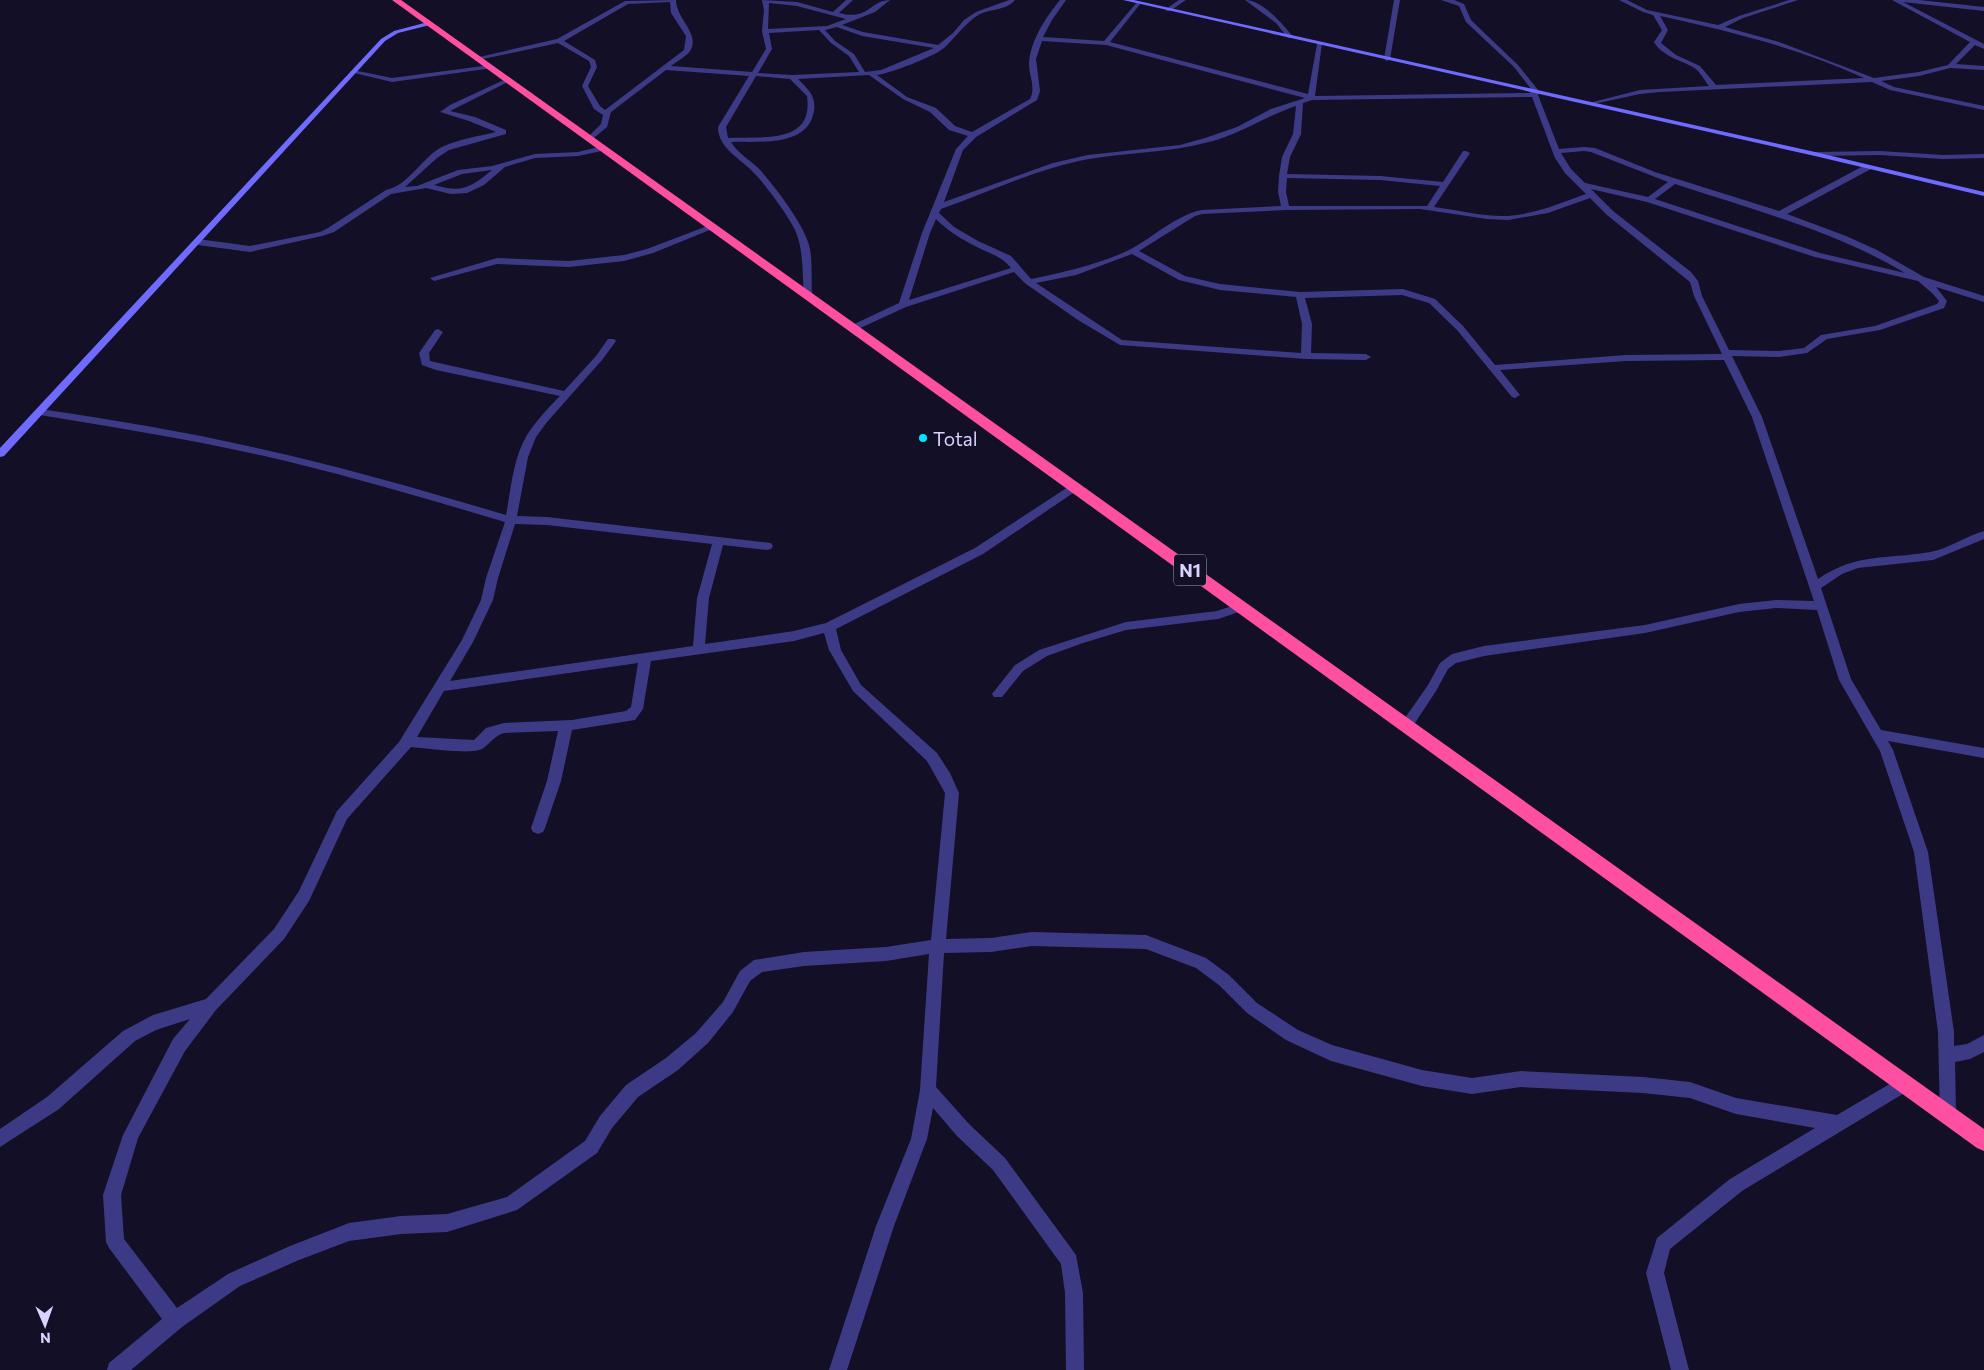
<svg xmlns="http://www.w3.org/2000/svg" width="1984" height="1370" font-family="Commissioner,sans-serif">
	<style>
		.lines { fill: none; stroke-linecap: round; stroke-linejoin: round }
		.street { fill: #3d3a85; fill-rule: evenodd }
		.secondary { fill: #6f6bff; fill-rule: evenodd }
		.highway { fill: #ff4fa3; fill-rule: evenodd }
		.poi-dot { fill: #00e5ff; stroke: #130f26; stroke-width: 2 }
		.labels { text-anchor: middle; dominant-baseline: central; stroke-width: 4.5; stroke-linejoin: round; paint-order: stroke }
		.shield { fill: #130f26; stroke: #9e99be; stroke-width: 1 }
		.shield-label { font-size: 18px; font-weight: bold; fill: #d9d4ff }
		.poi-label { font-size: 19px; fill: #d9d4ff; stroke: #130f26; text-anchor: start }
	</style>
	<rect width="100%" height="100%" fill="#130f26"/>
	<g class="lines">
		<path class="street" d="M676 0C676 19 701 34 690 51 686 57 676 62 671 66L752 72 766 49 762 31 764 10 762 0 797 2 833 12 846 0H853L839 13C869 21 870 0 890 0L875 12 842 25 863 32 938 45 953 33 964 20 976 12 1009 0H1015C1007 10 991 9 980 14 966 22 955 38 944 48 933 57 891 73 877 75L907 97 936 108 955 126 972 132 1030 99C1036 87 1029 76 1029 64 1030 41 1046 17 1060 0H1066L1052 20 1043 37 1104 41 1138 1 1141 3 1110 42 1308 94 1317 44 1322 43 1315 96 1530 93 1531 89 1514 67 1466 22 1459 6 1441 0H1454L1464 4 1471 20 1518 65 1539 91 1538 95 1559 149 1584 147 1595 148 1655 172 1779 211 1865 165H1871V169L1787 214 1846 236 1877 250 1924 277 1984 296V302L1936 287 1947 301 1944 308 1880 330 1827 339 1807 353 1779 357 1732 356 1762 417 1818 579C1858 552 1885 560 1930 552 1948 549 1966 536 1984 531V539L1933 560 1858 568 1842 574 1821 588 1851 679 1881 730 1984 748V758L1888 741 1893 750 1928 852 1954 1032V1046L1967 1044 1984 1035V1052L1970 1059 1955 1062 1956 1114 1954 1120 1948 1122 1942 1120 1940 1114 1938 1032 1914 852 1880 751 1839 680 1817 610 1776 608 1739 612 1645 633 1484 656 1456 663 1448 669 1436 691 1411 729 1406 730 1401 729 1400 725 1428 685 1440 663 1452 654 1484 646 1645 625 1739 604 1776 600 1814 601 1752 417 1724 360 1626 361 1500 370 1520 395 1515 398 1512 397 1457 330 1429 303 1402 295 1305 298 1312 324 1311 353 1366 354 1371 357 1366 360 1306 359 1120 345 1078 320 1026 284 1014 272 906 307 856 330H850V326L899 303 922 233 956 149 968 136 949 130 930 112 903 99 869 75 798 79C809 90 818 98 813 115 805 147 757 141 731 142 738 154 751 160 761 171 776 188 803 223 809 245 813 260 811 279 812 295L808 298 804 295C802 274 804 250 795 230 790 218 765 184 755 174 742 159 718 149 718 127L749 76 666 70 611 112 607 127 590 141 586 139 601 124 603 115 594 109 582 86 591 67 589 61 558 43 478 60 475 58 557 39 625 1ZM670 2 671 13 686 36 684 50 605 110 600 106 588 86 597 67 595 60 564 41 628 4ZM769 3 797 6 846 19 827 26 768 29ZM837 27 862 36 934 48 881 70 865 72 854 54 835 41 825 30ZM819 30 831 43 849 56 859 72 792 75 758 73 772 49 769 33ZM1042 41 1106 45 1305 98 1271 109 1237 127 1205 138 1180 145 1088 155 1053 163 944 202 963 150 976 137 1037 100 1040 91 1036 59ZM756 76 790 79 807 96C814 145 762 136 728 138L726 127ZM1532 97 1555 158 1565 173 1586 194C1561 203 1535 214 1508 216 1483 217 1458 210 1434 207L1470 153 1466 151H1463L1443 182 1380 176 1287 174 1290 157 1301 134 1303 103 1312 100ZM1296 106 1293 134 1282 157 1279 176 1278 192 1281 206 1202 210C1176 215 1155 236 1131 249 1101 264 1064 272 1031 279L1011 256 978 241 954 227 939 213 941 209C989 192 1039 168 1089 159 1129 152 1170 153 1209 142 1240 134 1266 116 1296 106ZM1584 151 1591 152 1668 182 1648 197 1585 183 1571 169 1561 153ZM1287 178 1380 180 1440 186 1427 206H1289L1286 192ZM1675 184C1753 210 1833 230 1905 273L1820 253 1655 199ZM1591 189 1647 202 1815 257 1918 281 1932 293 1939 301 1937 304 1875 326 1821 335 1804 348 1779 351 1729 350 1702 296 1698 281 1691 272 1613 211ZM1590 198 1607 215 1690 282 1694 296 1722 354 1626 355 1495 365 1463 326 1435 299 1403 289 1300 292 1220 284 1185 276 1139 251 1195 216 1202 214 1286 210 1420 209 1487 219 1508 220 1548 213ZM936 219C947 230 958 237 971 244 985 252 1001 255 1011 268L909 300 930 233ZM1132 254 1179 280 1220 290 1296 297 1302 324 1301 353 1122 340 1036 283 1076 275Z
			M1179 0H1186L1170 11H1166V9Z
			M1245 0C1262 0 1283 24 1293 37L1292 38H1288L1276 23Z
			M1394 0H1400L1390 59 1387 61 1384 59Z
			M1619 0H1627L1647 10 1718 25 1739 16 1789 0H1798L1743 18 1725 27 1779 42 1874 78 1919 72 1948 65 1970 42 1892 0H1919L1984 7V11L1903 2 1984 44V49L1975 45 1956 64 1984 66V70L1950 68 1919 76 1881 81 1894 87 1984 106V110L1890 90 1872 82 1660 92 1640 94 1589 105V103L1640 90 1709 86C1704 80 1700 71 1693 67 1680 60 1662 56 1654 42L1662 30 1653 15 1643 12ZM1660 16C1729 31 1799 48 1864 78L1716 85 1700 66 1676 55 1661 43 1668 30Z
			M491 65 494 67 493 68 392 82 350 72 353 70 392 78Z
			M508 78 510 79V81L450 111 475 117 506 130V134L449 150 437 158 405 187 417 186 458 170 492 166 535 154 578 152 603 146H606V150L578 156 535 158 505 167 484 185 467 193 451 194 426 188 391 194 334 232 322 236 250 252 198 245 194 242 198 239 250 246 320 232 328 228 386 190C410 185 422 156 444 146 460 139 479 136 496 132L469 121 440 112 450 105ZM492 170C470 188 462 193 434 185L462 174Z
			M1880 151 1943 155 1984 154V158L1943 159 1880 155 1815 156 1811 154 1815 152Z
			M710 225 717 227 653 253 624 261 569 267 497 264 434 281 430 278 497 258 569 261 624 255 647 249Z
			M438 329 443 332 429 353 430 361 564 391 596 356 608 339H614L616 341 602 360 547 422 536 437 528 457 517 516 547 517 771 543 773 546 771 549 767 550 723 545 709 598 705 644 794 631 826 623 975 548 1071 485H1079L1080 487 1079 489 983 554 836 629 841 650 861 685 937 753 950 773 959 793 946 939 991 938 1032 932 1146 935 1206 958 1229 975 1257 1003 1298 1030 1332 1045 1422 1070 1472 1078 1521 1071 1643 1077 1690 1082 1736 1098 1837 1115 1905 1075 1911 1077 1913 1083 1911 1089 1742 1191 1670 1249 1664 1273 1689 1370H1671L1646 1273 1657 1238 1730 1179 1815 1128 1736 1114 1690 1098 1643 1093 1521 1087 1472 1094 1422 1086 1331 1061 1286 1040 1247 1013 1219 985 1196 968 1146 949 1032 946 991 952 944 953 936 1087 969 1124 1005 1158 1076 1255 1083 1293 1084 1370H1066L1065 1293 1061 1264 993 1170 957 1136 933 1108 927 1139 894 1226 847 1370H829L876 1226 911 1139 920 1090 929 954 886 961 804 966 762 972 750 981 733 1012 708 1043 678 1070 638 1097 612 1128 597 1153 517 1210 447 1232 401 1234 349 1241 299 1260 240 1286 182 1327 131 1370H107L109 1363 162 1319 109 1248 106 1242 103 1195 123 1135 173 1039 190 1019 156 1030 135 1041 59 1109 0 1147V1129L47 1097 123 1031 153 1015 206 999 274 929 299 891 337 811 399 742 462 640 481 600 486 578 505 522C424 498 343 474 260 455 187 439 114 427 40 415L35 412 40 409C114 420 188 432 261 449 343 467 425 491 506 515 511 489 513 458 527 435 536 421 548 408 560 396L436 370 422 365 419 353 435 330ZM515 524 547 525 712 544 697 598 693 646 450 681 473 642 493 600 498 578ZM824 633 829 650 853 691 927 761 945 793 931 940 886 947 804 952 754 960 740 971 723 1002 696 1033 666 1058 626 1085 600 1116 585 1141 507 1197 447 1214 401 1216 349 1223 290 1246 228 1274 177 1308 124 1239 121 1195 138 1138 185 1051 216 1010 284 939 309 901 347 819 411 747C425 748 471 755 482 749 490 744 494 736 504 733L558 731 547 781 531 828 533 832 538 834 543 832 545 828 561 781 572 730 635 720 643 709 651 661 794 641ZM638 663 631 707 626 711 572 720 504 723 486 728 474 740 417 737 444 691Z
			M1241 603 1245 604 1247 607 1245 610 1218 619 1126 630 1083 643 1047 656 1023 671 1002 697H994L992 694 1015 665 1039 650 1126 622 1217 611Z"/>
		<path class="secondary" d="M1123 0H1134L1815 152 1984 192V196L1815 156Z
			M428 22 431 24 430 25 398 33 385 41 4 456 0 457V448L381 39 394 31Z"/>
		<path class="highway" d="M392 0H401L1984 1129V1151L1977 1148Z"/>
	</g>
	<circle class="poi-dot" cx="923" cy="438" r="5"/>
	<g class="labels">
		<rect class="shield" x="1174" y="554.5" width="32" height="31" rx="4"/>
		<g class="shield-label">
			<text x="1190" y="570">N1</text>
		</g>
		<g class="poi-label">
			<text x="933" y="438">Total</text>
		</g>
	</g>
	<g transform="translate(45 1325) rotate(178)" stroke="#130f26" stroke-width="4" paint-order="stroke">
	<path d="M0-4L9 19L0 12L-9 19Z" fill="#d9d4ff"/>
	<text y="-8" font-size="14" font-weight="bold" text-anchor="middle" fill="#d9d4ff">N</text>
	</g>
</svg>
